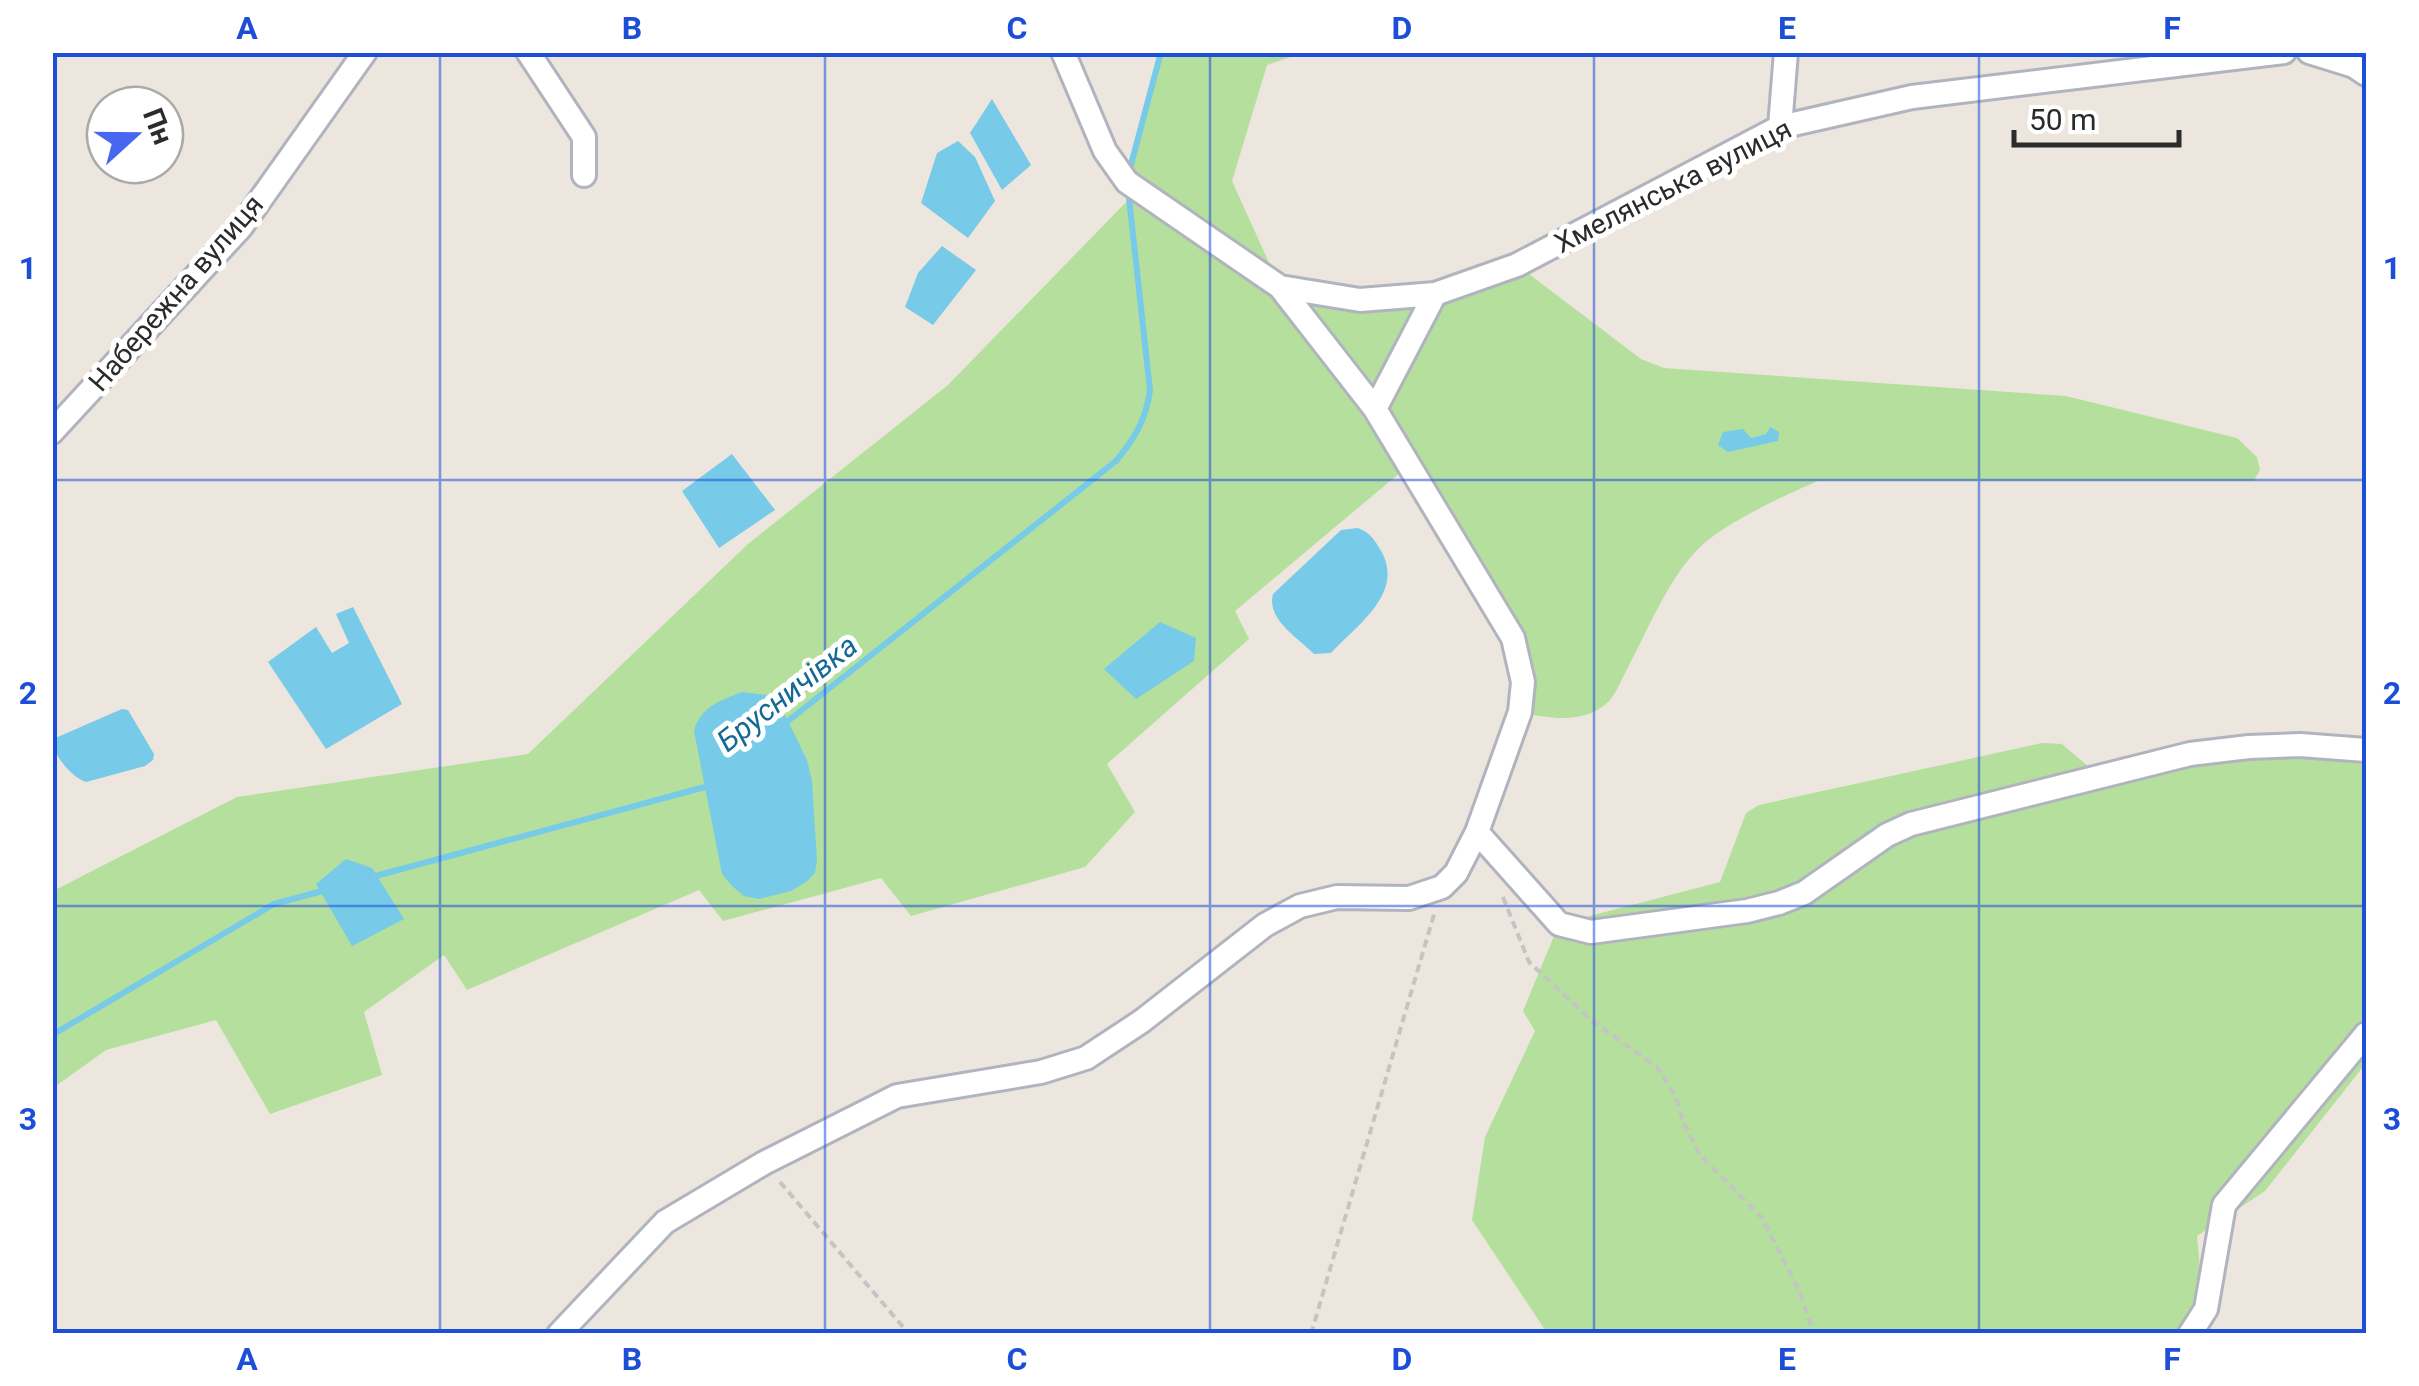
<svg xmlns="http://www.w3.org/2000/svg" width="2419" height="1386" font-family="Roboto,sans-serif">
	<style>
		.green { fill: #b4df9d }
		.water { fill: #77cae8 }
		.lines { fill: none; stroke-linecap: round; stroke-linejoin: round }
		.stream { stroke: #77cae8; stroke-width: 6 }
		.minor-casing { stroke: #b1b4be; stroke-width: 28 }
		.path { stroke: #c4c4c4; stroke-width: 4; stroke-dasharray: 8 5; stroke-linecap: butt }
		.minor { stroke: #fff; stroke-width: 22 }
		.grid { fill: none; stroke: #1d4ed8; stroke-width: 2.5; stroke-opacity: 0.55 }
		.labels { text-anchor: middle; dominant-baseline: central; stroke-width: 10; stroke-linejoin: round; paint-order: stroke }
		.street-label { font-size: 28px; fill: #2b2b2b; stroke: #fff }
		.water-label { font-size: 30px; font-style: italic; fill: #156995; stroke: #fff }
		.neatline { fill: none; stroke: #1d4ed8; stroke-width: 4 }
		.grid-label { font-size: 32px; text-anchor: middle; font-weight: bold; fill: #1d4ed8 }
	</style>
	<rect width="100%" height="100%" fill="#ece6de"/>
	<path class="green" d="M1161 53H1302L1267 65 1232 181 1280 287 1360 300 1517 265 1641 359 1664 368 2066 396 2237 438 2257 457 2260 470 2254 481H1818C1785 495 1722 524 1698 549 1667 581 1648 630 1627 669 1622 679 1616 694 1608 702 1585 725 1547 718 1520 712V659L1408 466 1235 611 1249 639 1107 764 1135 812 1085 867 911 916 881 878 723 921 699 890 467 990 444 955 364 1012 382 1075 270 1114 216 1020 106 1050 53 1088V891L237 797 528 754 748 544 948 385 1134 194 1127 182Z
		M2042 743 2062 744 2102 778 2190 754 2366 750V1063L2265 1191 2197 1236 2203 1301 2182 1333H1547L1472 1220 1485 1137 1535 1031 1523 1011 1559 924 1720 882 1746 813 1759 805Z"/>
	<path class="water" d="M992 99 1031 165 1002 190 970 133Z
		M958 141 975 157 995 201 968 238 921 203 937 153Z
		M942 246 976 270 933 325 905 307 918 273Z
		M1770 427 1779 432 1778 441 1728 452 1718 445 1723 432 1743 429 1751 438 1766 434Z
		M732 454 775 510 719 548 682 491Z
		M1358 528C1369 532 1374 539 1380 549 1406 592 1359 623 1331 653L1314 654C1298 638 1266 619 1273 594L1341 530Z
		M353 607 402 704 326 749 268 662 316 627 332 653 349 643 336 614Z
		M1160 622 1196 638 1194 661 1136 699 1104 669Z
		M742 692 767 695 779 703 807 760 812 781 817 861 815 873 806 882 791 891 759 899 744 896 732 886 722 874 694 731C701 706 720 701 742 692Z
		M122 709 128 710 154 754 153 760 145 766 86 782C71 777 52 754 53 739Z
		M346 859 372 868 404 919 352 946 316 884Z"/>
	<g class="lines">
		<path class="stream" d="M1129 172 1161 52
			M783 725 1116 461C1135 438 1146 420 1150 390L1128 189
			M372 877 705 787 711 782
			M52 1035 274 904 326 890"/>
		<defs>
			<path id="minor" d="M528 52 584 137V175
				M1063 52 1105 151 1127 182 1280 287 1360 300 1435 294
				M2309 52 2354 66 2366 74
				M1780 127 1786 52
				M1375 409 1435 294 1517 265 1780 127 1912 97 2284 52
				M52 432 241 227 365 52
				M1477 832 1559 924 1591 932 1747 911 1779 903 1804 893 1887 835 1911 824 2190 754 2249 747 2300 745 2366 750
				M559 1334 665 1222 764 1163 897 1096 1041 1072 1086 1058 1142 1021 1265 925 1300 906 1337 897 1409 898 1442 887 1456 873 1477 832 1520 712 1523 682 1513 638 1375 409 1280 287
				M2190 1334 2206 1309 2224 1205 2366 1034"/>
		</defs>
		<use href="#minor" class="minor-casing"/>
		<path class="path" d="M1503 897 1529 962 1591 1020 1657 1067 1675 1095 1684 1124 1700 1155 1762 1218 1799 1290 1814 1334
			M780 1182 909 1334
			M1311 1334 1435 911"/>
		<use href="#minor" class="minor"/>
	</g>
	<path class="grid" d="M440 52V1334M825 52V1334M1210 52V1334M1594 52V1334M1979 52V1334M52 480H2366M52 906H2366"/>
	<g class="labels">
		<g class="street-label">
			<text transform="translate(1673 186) rotate(-27)">Хмелянська вулиця</text>
			<text transform="translate(176 293) rotate(-49)">Набережна вулиця</text>
		</g>
		<g class="water-label">
			<text transform="translate(787 693) rotate(-38)">Брусничівка</text>
		</g>
	</g>
	<rect width="2419" height="1386" fill="none" stroke="#ffffff" stroke-width="110"/>
	<g transform="translate(135 135) rotate(69)"><circle r="48" fill="#ffffff" stroke="#aaaaaa" stroke-width="2.5"/>
	<path d="M0-8L18 38L0 25L-18 38Z" fill="#4767f0"/>
	<text y="-15" font-size="28" font-weight="bold" text-anchor="middle" fill="#2b2b2b">Пн</text>
	</g>
	<path d="M2014 130v15h165v-15" fill="none" stroke="#2b2b2b" stroke-width="5"/>
	<text x="2029" y="130" font-size="30" fill="#2b2b2b" stroke="#ffffff" stroke-width="8" paint-order="stroke">50 m</text>
	<rect x="55" y="55" width="2309" height="1276" class="neatline"/>
	<g class="grid-label">
		<text x="247" y="39">A</text>
		<text x="632" y="39">B</text>
		<text x="1017" y="39">C</text>
		<text x="1402" y="39">D</text>
		<text x="1787" y="39">E</text>
		<text x="2172" y="39">F</text>
		<text x="28" y="279">1</text>
		<text x="2392" y="279">1</text>
		<text x="28" y="704">2</text>
		<text x="2392" y="704">2</text>
		<text x="28" y="1130">3</text>
		<text x="2392" y="1130">3</text>
		<text x="247" y="1370">A</text>
		<text x="632" y="1370">B</text>
		<text x="1017" y="1370">C</text>
		<text x="1402" y="1370">D</text>
		<text x="1787" y="1370">E</text>
		<text x="2172" y="1370">F</text>
	</g>
</svg>
